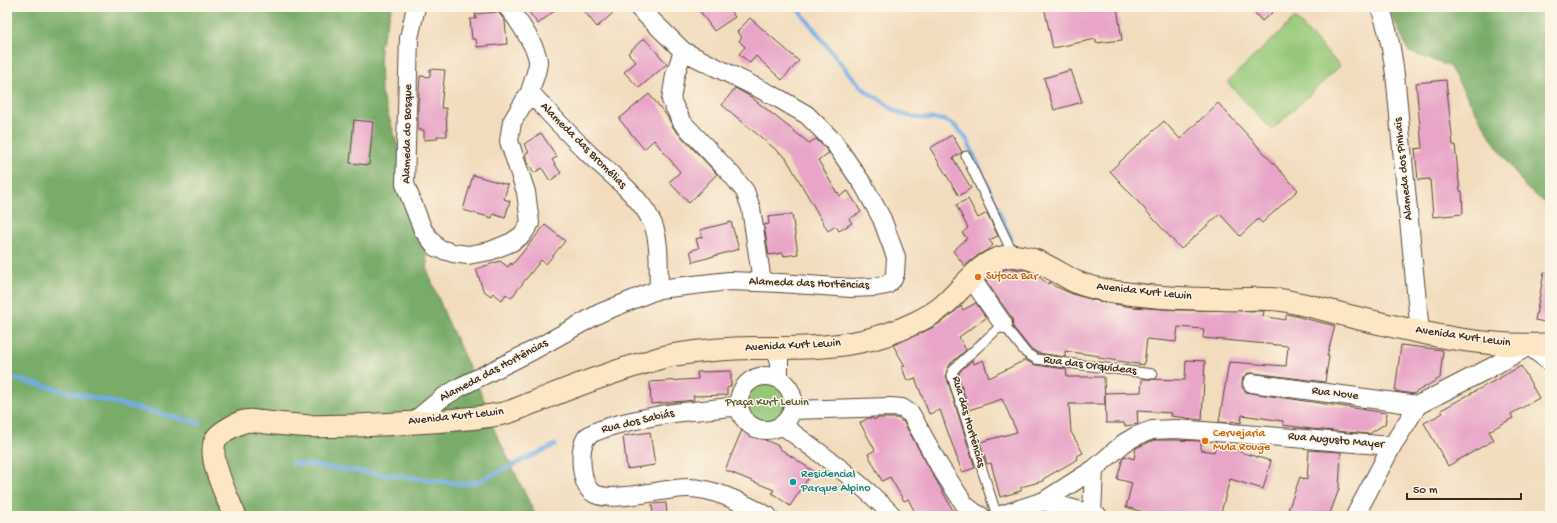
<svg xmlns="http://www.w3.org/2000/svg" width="1557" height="523" font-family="'Gochi Hand',sans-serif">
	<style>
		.green { fill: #96c878; stroke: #68794b }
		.forest { fill: #78ac68; stroke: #5a6b43 }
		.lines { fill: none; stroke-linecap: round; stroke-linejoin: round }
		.stream { stroke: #73ace3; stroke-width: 4.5 }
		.building { fill: #e8a5c8 }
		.lane-casing { stroke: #564536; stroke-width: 11 }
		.street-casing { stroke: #564536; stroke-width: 20 }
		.secondary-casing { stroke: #564536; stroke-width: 24 }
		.lane { stroke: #fff; stroke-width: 9 }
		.street { stroke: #fff; stroke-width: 18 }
		.secondary { stroke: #fce6c4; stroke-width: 22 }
		.food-dot { fill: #e8710a; stroke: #fcf5e5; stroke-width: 1.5 }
		.culture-dot { fill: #0f9aa8; stroke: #fcf5e5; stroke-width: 1.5 }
		.labels { text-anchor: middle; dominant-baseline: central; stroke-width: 3; stroke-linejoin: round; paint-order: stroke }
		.street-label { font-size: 12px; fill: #3b2a1e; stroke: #fcf5e5 }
		.food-label { font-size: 12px; fill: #c56008; stroke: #fcf5e5; text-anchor: start }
		.park-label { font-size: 12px; fill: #565939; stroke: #fcf5e5 }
		.culture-label { font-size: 12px; fill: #0d838f; stroke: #fcf5e5; text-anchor: start }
	</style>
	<rect width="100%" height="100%" fill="#fcf5e5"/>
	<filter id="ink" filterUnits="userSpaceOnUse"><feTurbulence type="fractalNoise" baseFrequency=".025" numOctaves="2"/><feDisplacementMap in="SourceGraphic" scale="8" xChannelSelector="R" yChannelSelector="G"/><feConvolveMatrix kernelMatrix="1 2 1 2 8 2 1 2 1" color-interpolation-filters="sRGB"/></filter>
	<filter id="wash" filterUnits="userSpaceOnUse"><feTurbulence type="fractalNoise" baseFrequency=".012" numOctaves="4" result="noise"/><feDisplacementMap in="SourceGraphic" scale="16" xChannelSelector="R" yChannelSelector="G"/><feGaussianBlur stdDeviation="0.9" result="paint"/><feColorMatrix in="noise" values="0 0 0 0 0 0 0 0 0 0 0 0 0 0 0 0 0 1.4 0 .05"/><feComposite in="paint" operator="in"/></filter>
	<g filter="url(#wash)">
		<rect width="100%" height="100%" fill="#f2dcbe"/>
		<path class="green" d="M1295 18 1340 66 1272 130 1227 82Z
			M745 404a22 22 0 1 1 44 0a22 22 0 1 1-44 0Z"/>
		<path class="forest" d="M7 7H392L380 46 381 92 424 230 428 272 446 317 486 404 487 415 536 516H7Z
			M1388 7H1550V206L1526 188 1492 139 1449 66 1409 52Z"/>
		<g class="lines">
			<path class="stream" d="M796 7C819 33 837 63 862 87 867 93 875 97 882 101 888 106 895 111 902 114 931 125 946 108 967 140L1011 238
				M7 377 199 423
				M292 463 462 484 477 482 555 445"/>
		</g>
		<g id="blocks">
			<path class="building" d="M525 7H559L538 24Z
				M581 7H620L597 27Z
				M697 7H727L735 17 714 31Z
				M1044 7H1117L1122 40 1096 43V39L1053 48Z
				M1250 7H1279L1262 21Z
				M498 12 505 21 507 44 477 47 476 39H472L470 19H476L475 14Z
				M750 18 799 61 782 80 756 56 750 63 739 54 745 47 739 41 742 37 737 32Z
				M644 38 667 64 639 88 624 72 636 62 628 53Z
				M430 69 445 70 441 108H446L447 136H437V139L424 140V130H418V105L420 76 430 77Z
				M1071 70 1082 102 1054 110 1044 78Z
				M1446 80 1453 145H1455L1460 191H1462L1463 214 1433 217 1430 179 1418 180 1415 149 1422 148 1416 83Z
				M735 88 751 97 809 143 816 139 825 148 829 153 818 160 837 193 838 192 840 196 848 191 861 212 849 219 852 223 839 231 836 226 828 231 786 158 722 105Z
				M649 94 667 116 674 129 717 174 689 203 669 182 680 172 654 140 644 149 619 119Z
				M1218 103 1298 190 1262 223 1258 219 1240 236 1220 214 1181 249 1110 171 1164 121 1180 139Z
				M354 120 373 122 369 165 350 163Z
				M541 133 557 157 552 160 561 173 550 181 542 168 534 173 527 161 525 154 529 152 524 144Z
				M952 135 962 152 953 158 971 188 959 196 930 148Z
				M473 175 508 185 504 199 510 201 505 218 493 214 492 218 463 210Z
				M968 199 978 218 987 213 998 236 989 240 993 245 990 248 977 256 965 266 953 251 967 238 962 233 968 228 956 205Z
				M792 214 798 254 784 256 783 253 769 255 764 225 769 224 768 217Z
				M731 222 739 249 693 262 690 251 699 248 696 239 702 237 700 230Z
				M545 225 565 241 546 264 541 260 511 298 506 294 502 300 493 293 491 296 483 290 476 269 500 261 508 267 511 263 512 265Z
				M1006 269H1015L1028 271 1038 276 1048 284 1050 282 1054 286 1075 295 1102 302 1132 307 1178 310 1264 311 1263 316 1285 320 1287 314 1335 326 1327 356H1329L1325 382 1253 373H1248L1243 377 1242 382V387L1246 392 1251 393 1387 413 1385 424 1369 434 1311 429 1283 425V421L1242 415 1241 423 1231 421V423L1219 422 1229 362 1286 366 1288 346 1203 338 1204 329 1178 327 1176 342 1147 339 1144 365 1099 358V356L1065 351V357L1038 353 1030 348 1013 327 1012 318 986 281 999 272Z
				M1544 273 1550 274V323L1535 320Z
				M976 303 986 318 959 337 966 350 951 363 947 370 946 375 975 468 962 472 940 410 929 414 915 378 907 381 902 367 905 366 893 345 930 329 946 319 961 306 963 310Z
				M1401 345 1443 350 1440 378 1413 394 1395 391Z
				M972 360 974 364 983 360 989 378 1025 360 1035 365 1066 369 1067 377H1104L1105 404H1069L1071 432 1083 453 1077 456 1078 459 1043 479V481L1021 487V491L1000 497 991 463 987 464 980 442 1017 432 1002 399 969 410 958 376 960 371Z
				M1186 360 1205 361 1202 420 1171 416 1172 413 1137 411 1138 424 1125 426 1124 423H1106L1105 393 1141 392 1142 379 1185 380Z
				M1521 366 1539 398 1511 414 1513 418 1489 431 1494 440 1448 466 1424 423 1443 413 1441 410Z
				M731 371V386L727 388V395L693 396 694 400 651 404 650 382 698 379 697 372Z
				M868 418H873L874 420 877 418H898L901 421H903L954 512 946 516H917L908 499 904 501 890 477 882 481 868 454 875 450 860 423Z
				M742 430 779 446V448L813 471 790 506 772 493 774 490 725 470Z
				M650 432 655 465 627 469 623 436Z
				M1154 440H1175L1201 441V450L1214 452 1216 445 1240 450V452L1271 461 1263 489 1230 479 1220 516H1157L1126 507 1132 483 1117 479 1123 458 1125 456 1134 459 1136 448Z
				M1309 450 1341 452 1339 489 1329 516H1286L1300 477 1307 480Z
				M666 503 667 516H653L652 504Z"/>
		</g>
	</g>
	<g filter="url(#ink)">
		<use href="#blocks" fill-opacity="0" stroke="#564536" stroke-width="1"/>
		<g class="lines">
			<defs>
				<path id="lane" d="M966 156 1014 256
					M997 516 952 376 953 371 956 367 1003 324 1026 353 1036 359 1153 374"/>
				<path id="street" d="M416 7 409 38 405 184 423 230 437 248 453 253 468 255 490 251 512 242 522 235 530 223 526 192 509 141 512 122 530 92
					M507 7C516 16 538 49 538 62 538 70 532 84 530 92 550 115 570 135 591 156 610 173 640 197 651 220 661 238 658 269 659 289
					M1380 7C1395 47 1397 96 1401 139 1407 203 1414 268 1420 332
					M683 51 675 75 671 100 682 122 731 174 745 191 751 208 762 282
					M971 278 1003 324
					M739 403a27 27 0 1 1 54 0a27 27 0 1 1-54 0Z
					M779 379V349
					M1252 383 1418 405
					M739 406C724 408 709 409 694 411 675 412 595 425 586 438 581 446 581 459 582 468 583 477 586 490 595 494 613 503 664 488 688 488 715 488 744 504 768 516
					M792 410 891 407 902 408 911 414 940 467 965 505 975 513 981 516
					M412 423 442 398 460 387 532 351 600 313 659 289 729 281 780 283 851 288 876 287 887 285 893 279 895 274 896 257 882 219 864 186 833 141 807 115 778 98 683 51 638 7
					M782 425C821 454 860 481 893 516
					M1044 501 1098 516
					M1092 514 1094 469
					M998 516 1044 501 1094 469 1124 443 1136 436 1152 430 1175 429 1244 434 1392 446
					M1355 516 1392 446 1418 405 1490 368 1529 346 1550 362"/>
				<path id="secondary" d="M235 516C228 499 206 456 216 439 220 432 239 422 247 421 252 420 257 422 262 422 277 424 291 425 306 426 350 427 395 424 439 421 461 419 484 418 505 413 517 410 528 404 540 400 572 387 604 375 637 365 649 362 660 357 673 355 699 351 727 348 753 348 797 348 843 349 885 335 904 329 930 317 944 305 965 287 984 254 1015 256 1039 258 1056 272 1076 282 1085 286 1095 288 1104 290 1143 297 1184 299 1222 299 1242 300 1262 297 1281 300 1306 304 1329 311 1353 317 1417 332 1484 349 1550 344"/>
			</defs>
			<use href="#lane" class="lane-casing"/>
			<use href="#street" class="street-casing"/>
			<use href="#secondary" class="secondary-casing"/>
			<use href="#lane" class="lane"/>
			<use href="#street" class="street"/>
			<use href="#secondary" class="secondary"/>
		</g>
	</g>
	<g class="food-dot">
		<circle cx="978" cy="277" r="4"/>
		<circle cx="1205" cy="441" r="4"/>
	</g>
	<circle class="culture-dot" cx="793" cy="482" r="4"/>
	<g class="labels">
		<g class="street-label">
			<text transform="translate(408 134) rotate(-89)">Alameda do Bosque</text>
			<text transform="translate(583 146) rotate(45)">Alameda das Bromélias</text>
			<text transform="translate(1404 169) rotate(-96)">Alameda dos Pinhais</text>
			<text transform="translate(809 284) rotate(2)">Alameda das Hortências</text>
			<text transform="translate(1144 292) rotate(6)">Avenida Kurt Lewin</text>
			<text transform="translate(1463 337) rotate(8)">Avenida Kurt Lewin</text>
			<text transform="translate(793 346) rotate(-3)">Avenida Kurt Lewin</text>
			<text transform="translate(1090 366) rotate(7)">Rua das Orquídeas</text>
			<text transform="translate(494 371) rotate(-28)">Alameda das Hortências</text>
			<text transform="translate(1335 394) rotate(7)">Rua Nove</text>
			<text transform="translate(456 417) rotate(-6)">Avenida Kurt Lewin</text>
			<text transform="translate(638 422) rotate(-13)">Rua dos Sabiás</text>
			<text transform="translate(968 422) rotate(74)">Rua das Hortências</text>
			<text transform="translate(1336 441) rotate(5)">Rua Augusto Mayer</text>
		</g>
		<g class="food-label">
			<text x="986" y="277">Sufoca Bar</text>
			<text x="1213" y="434">Cervejaria<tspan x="1213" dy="14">Mula Rouge</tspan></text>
		</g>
		<g class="park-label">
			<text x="767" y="403">Praça Kurt Lewin</text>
		</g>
		<g class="culture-label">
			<text x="801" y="475">Residencial<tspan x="801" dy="14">Parque Alpino</tspan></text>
		</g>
	</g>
	<rect width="1557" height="523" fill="none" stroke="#fcf5e5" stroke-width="24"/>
	<path d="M1407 493v6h114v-6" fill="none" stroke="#3b2a1e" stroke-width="2"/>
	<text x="1413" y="493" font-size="12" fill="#3b2a1e" stroke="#fcf5e5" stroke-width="3" paint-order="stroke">50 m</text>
</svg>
